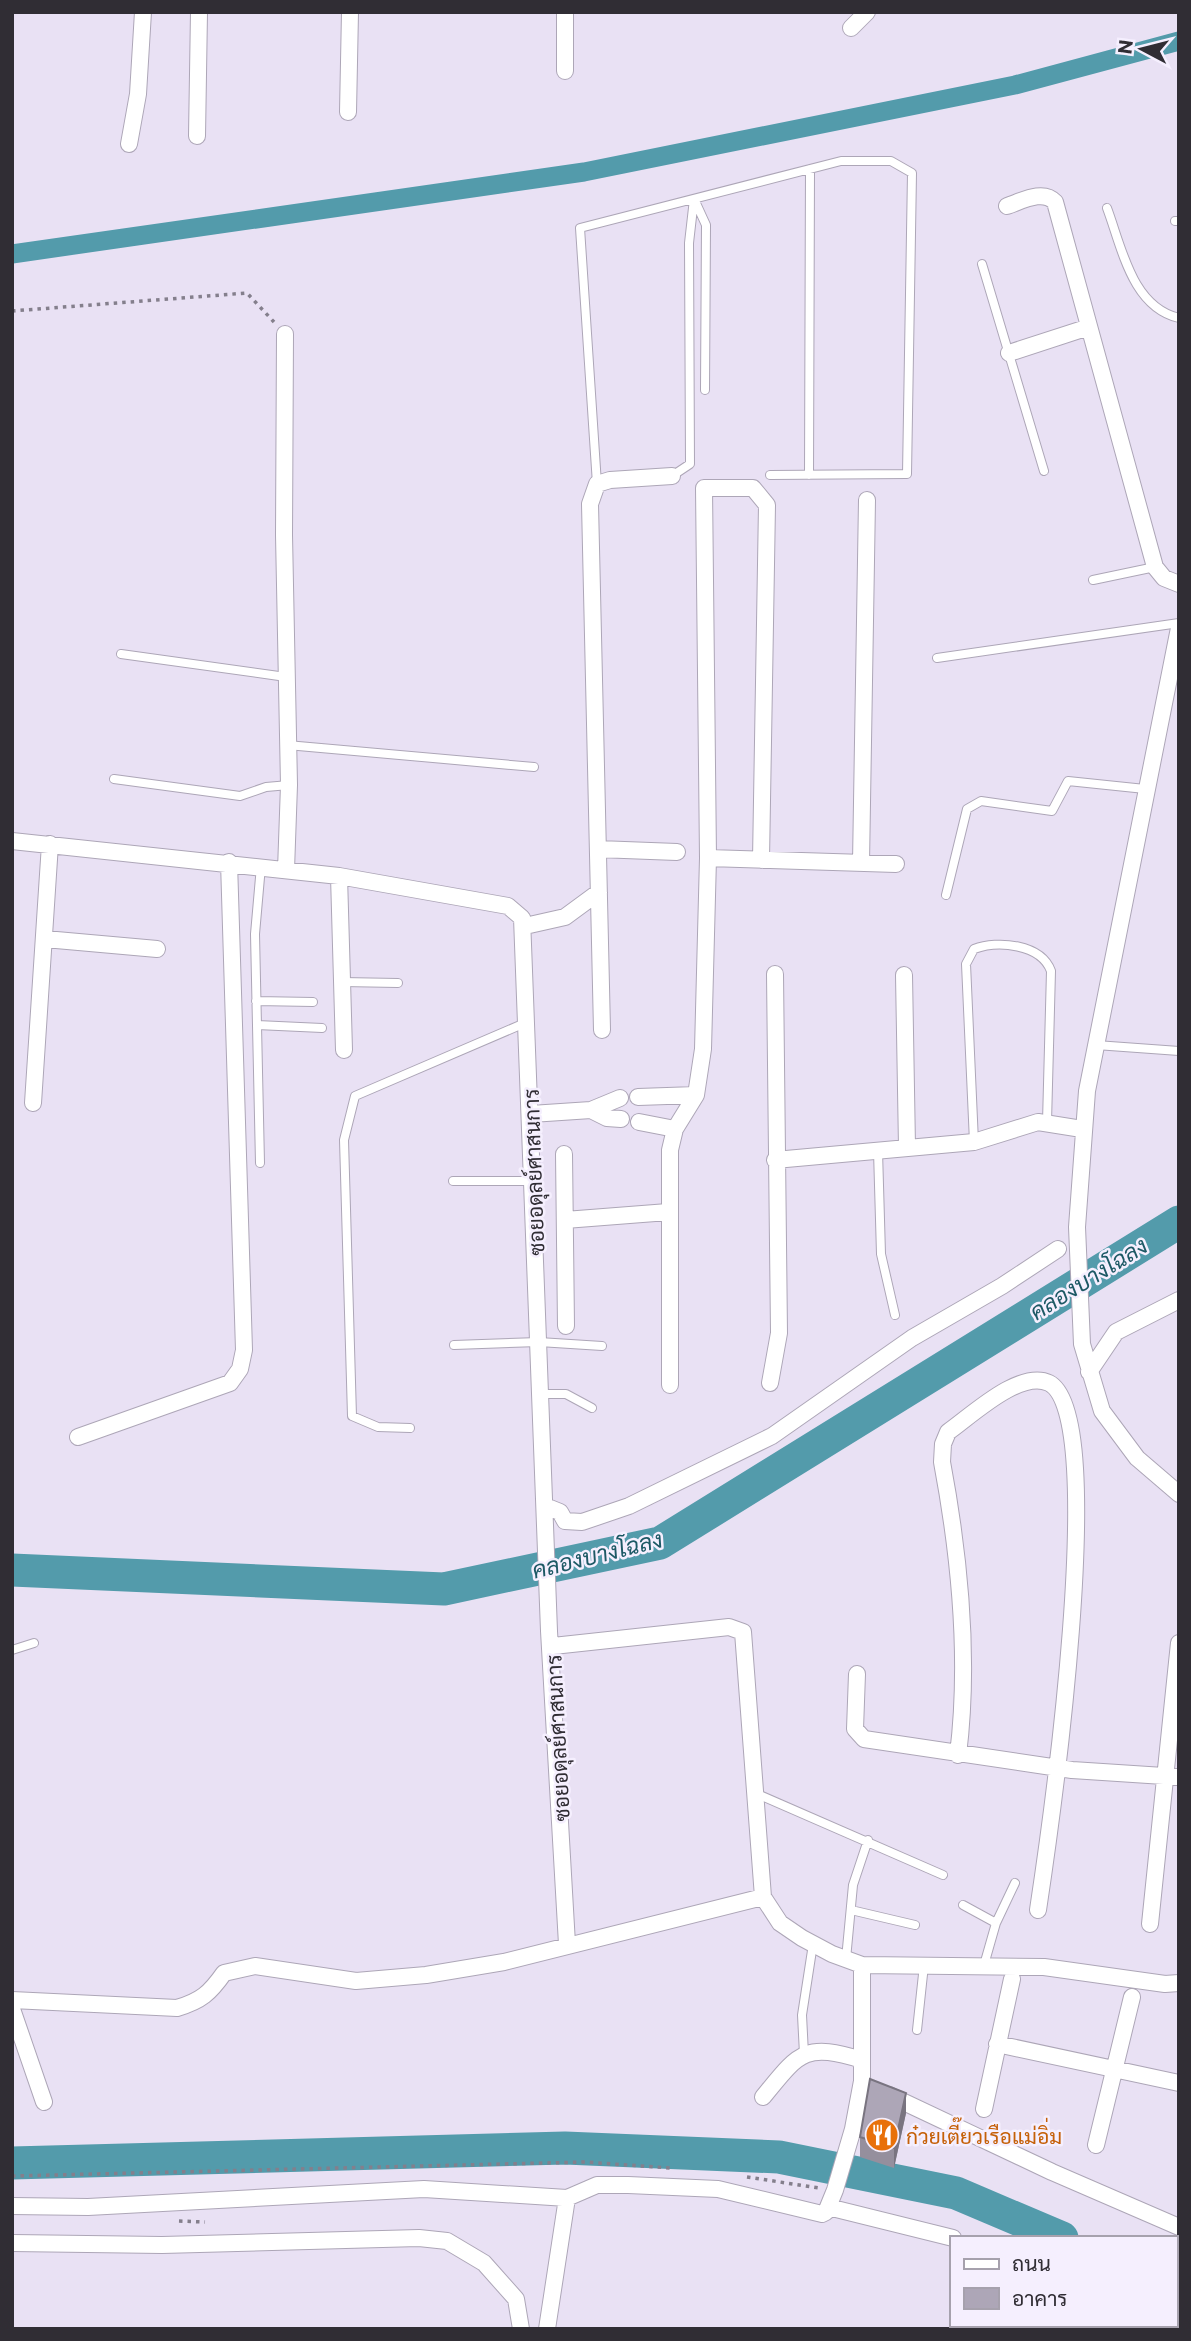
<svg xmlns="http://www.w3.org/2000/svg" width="1191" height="2341" font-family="Commissioner,Sarabun,sans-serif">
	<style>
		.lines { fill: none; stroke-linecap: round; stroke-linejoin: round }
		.canal { stroke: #539bab; stroke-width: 19 }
		.river { stroke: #539bab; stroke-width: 33 }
		.lane-casing { stroke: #ada6b7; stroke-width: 10 }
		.street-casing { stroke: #ada6b7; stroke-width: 18 }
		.path { stroke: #847f8c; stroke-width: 3.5; stroke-dasharray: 3.5 5; stroke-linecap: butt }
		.lane { stroke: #fff; stroke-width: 8 }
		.street { stroke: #fff; stroke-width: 16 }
		.wall { fill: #958f9d }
		.shaded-wall { fill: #797480 }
		.building { fill: #ada6b7; stroke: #797480; stroke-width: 2 }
		.labels { text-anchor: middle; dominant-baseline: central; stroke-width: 5; stroke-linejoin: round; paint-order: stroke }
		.street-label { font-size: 21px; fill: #302d34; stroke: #f5effe }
		.food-label { font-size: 21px; fill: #c56008; stroke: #f5effe; text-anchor: start }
		.water-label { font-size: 23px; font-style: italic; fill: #1d5965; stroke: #f5effe }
	</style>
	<rect width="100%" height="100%" fill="#e9e1f4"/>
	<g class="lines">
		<path class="canal" d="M12 254 584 172 1015 85 1179 41"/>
		<path class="river" d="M12 1570 444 1589 660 1543 1179 1222
			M12 2163 565 2148 779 2157 956 2193 1062 2238
			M1175 2285 1179 2287"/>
		<defs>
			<path id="lane" d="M695 201 706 225 705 390
				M1107 208C1122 248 1132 307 1179 318
				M1175 221H1179
				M982 264 1044 471
				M809 475 810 169
				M672 476 690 464 689 243 694 199
				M597 484 580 228 841 161H891L912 173 907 474 770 475
				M1093 580 1155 567
				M121 654 286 677
				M937 658 1179 623
				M287 745 534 767
				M114 779 240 796 266 787 289 785
				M946 895 967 809 981 801 1052 811 1068 781 1145 789
				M342 982 398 983
				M256 1001 313 1002
				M257 1025 322 1028
				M1096 1045 1179 1051
				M974 1142 966 964 974 949C998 940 1041 944 1051 971L1047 1122
				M878 1151 881 1254 895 1315
				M260 1163 255 934 261 866
				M453 1181H533
				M454 1345 539 1342 602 1346
				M541 1394H566L592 1408
				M410 1428 378 1427 352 1416 344 1140 355 1096 525 1023
				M12 1650 34 1643
				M755 1793 943 1875
				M963 1905 996 1923
				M851 1910 915 1925
				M846 1959 853 1885 868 1840
				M984 1965 996 1923 1015 1883
				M917 2030 924 1965
				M804 2054 802 2015 813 1944"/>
			<path id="street" d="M565 12V71
				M851 28 867 12
				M348 112 350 12
				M197 136 199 12
				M129 144 138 94 143 12
				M1007 206C1022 201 1043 189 1055 202L1155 567 1164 578 1179 584
				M285 334 284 535 289 785 286 870
				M1009 353 1089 327
				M1179 628 1087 1091 1077 1227 1082 1344 1102 1411 1137 1458 1179 1494
				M12 841 339 876 508 906 522 918 549 1631 567 1944
				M598 849 677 852
				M708 858 896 864
				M861 863 867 500
				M339 876 344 1050
				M525 926 565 917 599 892
				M45 939 157 949
				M904 975 907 1147
				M602 1030 590 504 597 484 610 480 672 476
				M638 1097 696 1095
				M620 1098 591 1110 607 1118 621 1119
				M33 1103 50 844
				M531 1114 591 1110
				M639 1122 675 1129
				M564 1154 566 1326
				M775 1160 974 1142 1038 1122 1082 1129
				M565 1220 668 1212
				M1089 1372 1116 1332 1179 1300
				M770 1383 779 1333 775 974
				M670 1385V1150L675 1129 696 1095 703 1049 708 858 704 488H753L767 505 761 860
				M78 1437 230 1383 240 1369 244 1350 229 862
				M545 1506 560 1512 565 1521 582 1522 629 1506 772 1436 912 1338 1002 1286 1058 1249
				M553 1646 729 1627 743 1632 763 1897 780 1923 802 1938 832 1954 862 1965 1044 1967 1165 1984 1179 1983
				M857 1674 855 1729 864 1739 1072 1770 1179 1777
				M958 1755C970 1658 960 1558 942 1462L943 1444 948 1432C971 1416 1020 1369 1049 1383 1111 1414 1049 1837 1038 1910
				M1150 1924 1179 1643
				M12 2000 177 2008C201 2001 210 1993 224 1973L255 1966 356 1981 426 1975 504 1962 763 1897
				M12 2009 44 2102
				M997 2044 1179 2083
				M889 2095 1052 2172 1179 2227
				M763 2097C799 2053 804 2042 862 2060
				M984 2109 1012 1979
				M1096 2145 1132 1997
				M12 2206 88 2207 424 2189 567 2198 597 2185H628L718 2189 822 2214 826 2212 835 2190 853 2129 862 2081V1965
				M828 2207 953 2238
				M12 2243 162 2245 419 2238 447 2241 484 2263 516 2299 521 2329
				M1170 2325 1178 2329
				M547 2329 567 2198"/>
		</defs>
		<use href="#lane" class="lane-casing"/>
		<use href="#street" class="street-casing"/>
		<path class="path" d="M12 311 247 293 274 322
			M12 2176 585 2162 670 2168
			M747 2177 819 2188
			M179 2221 205 2222"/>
		<use href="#lane" class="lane"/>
		<use href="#street" class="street"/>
	</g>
	<path class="wall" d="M906 2113 894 2168 860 2157V2137Z"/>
	<path class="shaded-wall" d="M906 2093V2113L894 2168V2148Z"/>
	<path class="building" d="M870 2079 906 2093 894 2148 860 2137Z"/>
	<defs>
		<symbol id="restaurant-disc" viewBox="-11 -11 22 22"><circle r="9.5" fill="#e8710a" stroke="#f5effe"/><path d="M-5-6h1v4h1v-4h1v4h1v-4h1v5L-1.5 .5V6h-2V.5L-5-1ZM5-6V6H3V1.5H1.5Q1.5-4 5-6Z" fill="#fff"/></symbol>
	</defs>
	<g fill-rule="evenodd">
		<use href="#restaurant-disc" x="863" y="2116" width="38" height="38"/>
	</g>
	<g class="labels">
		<g class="street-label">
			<text transform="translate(533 1172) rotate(-92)">ซอยอดุลย์ศาสนการ</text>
			<text transform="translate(557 1738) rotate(-93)">ซอยอดุลย์ศาสนการ</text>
		</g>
		<g class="food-label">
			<text x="906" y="2135">ก๋วยเตี๊ยวเรือแม่อิ่ม</text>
		</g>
		<g class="water-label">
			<text transform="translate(1088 1278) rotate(-32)">คลองบางโฉลง</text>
			<text transform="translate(597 1554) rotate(-14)">คลองบางโฉลง</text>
		</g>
	</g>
	<rect width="1191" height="2341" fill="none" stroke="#302d34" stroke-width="28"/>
	<rect x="950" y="2236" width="228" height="91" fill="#f5effe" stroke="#a6a1ad" stroke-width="2"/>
	<rect x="964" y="2259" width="35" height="10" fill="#ffffff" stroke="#a6a1ad" stroke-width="2"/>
	<text x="1012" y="2271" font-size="21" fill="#302d34">ถนน</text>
	<rect x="964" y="2288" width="35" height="21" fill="#ada6b7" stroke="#a6a1ad" stroke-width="2"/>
	<text x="1012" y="2306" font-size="21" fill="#302d34">อาคาร</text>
	<g transform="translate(1142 49) rotate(277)" stroke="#f5effe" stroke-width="5" paint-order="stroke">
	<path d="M0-5L12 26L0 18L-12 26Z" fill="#302d34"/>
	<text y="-10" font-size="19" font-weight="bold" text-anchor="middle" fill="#302d34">N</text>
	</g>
</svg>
